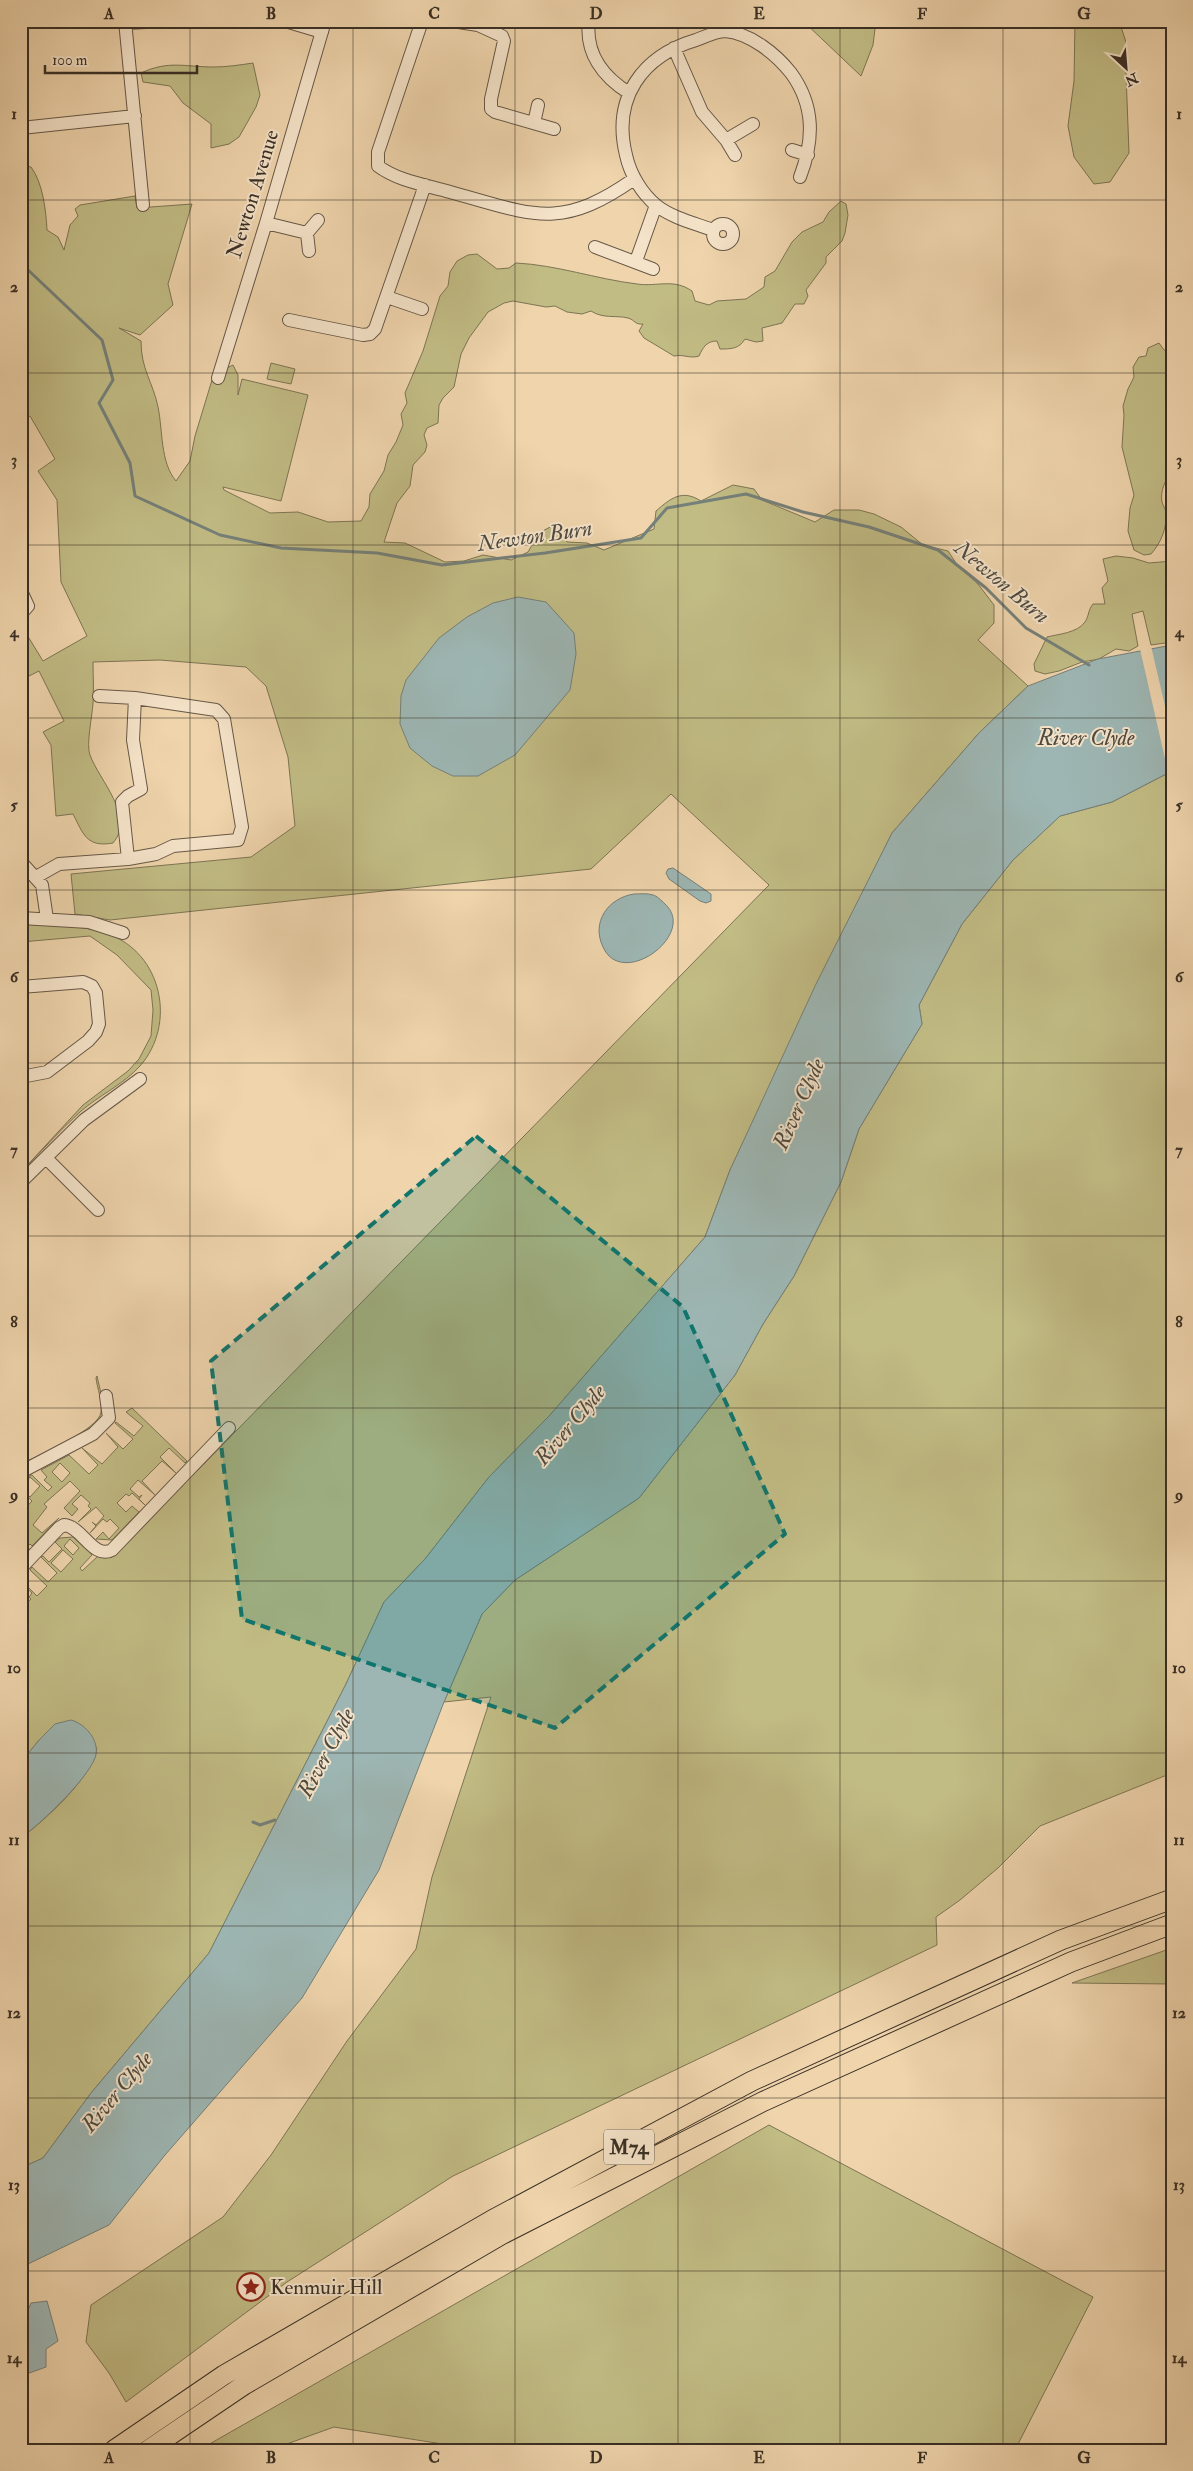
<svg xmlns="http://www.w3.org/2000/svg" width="1193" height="2471" font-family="'IM FELL Double Pica',serif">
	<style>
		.green { fill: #c1bb84; stroke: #7d7554; fill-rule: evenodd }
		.water { fill: #9db6b3; stroke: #75807a }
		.pier { fill: #efd4ac }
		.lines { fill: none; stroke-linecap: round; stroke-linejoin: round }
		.stream { stroke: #75807a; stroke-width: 3 }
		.minor-casing { stroke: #665847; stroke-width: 14 }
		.highway-casing { stroke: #392f25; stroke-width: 21 }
		.minor { stroke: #f5e3c9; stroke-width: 12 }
		.highway { stroke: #efd4ac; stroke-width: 19 }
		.marked { fill: #0f766e; fill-opacity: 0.2; stroke: #0f766e; stroke-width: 4; stroke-dasharray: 10 6; stroke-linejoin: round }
		.grid { fill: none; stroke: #392f25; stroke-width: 1; stroke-opacity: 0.55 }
		.labels { text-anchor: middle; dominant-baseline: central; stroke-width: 4; stroke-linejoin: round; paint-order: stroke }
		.shield { fill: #f5e3c9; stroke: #716556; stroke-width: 1 }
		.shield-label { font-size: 20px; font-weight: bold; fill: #392f25 }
		.street-label { font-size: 21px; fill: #392f25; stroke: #f5e3c9 }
		.poi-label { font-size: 21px; fill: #392f25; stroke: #f5e3c9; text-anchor: start }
		.water-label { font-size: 22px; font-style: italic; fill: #4d4a41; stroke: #f5e3c9 }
		.neatline { fill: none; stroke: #392f25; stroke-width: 2 }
		.grid-label { font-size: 16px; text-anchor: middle; font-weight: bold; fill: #392f25 }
	</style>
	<rect width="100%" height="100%" fill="#efd4ac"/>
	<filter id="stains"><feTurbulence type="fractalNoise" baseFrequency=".004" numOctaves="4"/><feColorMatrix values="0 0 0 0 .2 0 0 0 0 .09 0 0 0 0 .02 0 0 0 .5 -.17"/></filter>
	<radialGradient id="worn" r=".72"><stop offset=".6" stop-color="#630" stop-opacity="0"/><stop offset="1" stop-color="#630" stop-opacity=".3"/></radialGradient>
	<path class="green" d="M803 21H876L873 45 861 76Z
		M1075 21H1119L1126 42 1128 63 1126 73 1129 153 1110 182 1094 184 1074 157 1068 126 1074 81Z
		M253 63 260 95 256 107 239 137 229 144 211 148V124L183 103 170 86 143 82 141 73C169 60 185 67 214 67 226 67 240 65 253 63Z
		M21 165 31 167C43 183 46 211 47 230L58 237 64 250 70 225 78 216 75 209 80 205 135 196 137 208 192 204 168 284 173 305 140 335 119 328 141 341C141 370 153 382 158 407 163 431 160 462 176 481L190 461 195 436 212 380 223 370 233 365 238 375V395L242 379 308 395 281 501 223 487 224 490 270 513 298 512 328 522 361 521 369 507 370 494 384 471 388 455 396 442 403 425 401 414 407 403 405 393 423 351 440 296 448 286 450 272 457 261 468 255 477 254 497 269 509 268 516 263C557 265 596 279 637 284 658 287 673 278 692 291L695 301 709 305 717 301 746 299 764 287 765 277 775 271 792 242 802 232 823 222 829 212 841 201 846 204 848 215 845 233 842 241 826 257V263L806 290 808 296 804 304H795L782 323 762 328 763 341 756 342 745 339C739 349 731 349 720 349L717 341C707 341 703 347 699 356 690 359 684 354 674 356L644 338 639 331 643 324C635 325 635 320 628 318 616 315 603 319 591 311L582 314 567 312 555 306 546 307 513 301 504 303 488 312 469 338 461 354 454 387 443 398 439 405 438 423 427 428 424 435 427 445 425 452 413 465 410 486 397 503 384 542 405 543 445 562 464 561 483 555 511 560 528 552 539 533 552 526 562 530 567 542 587 543 604 550 654 529 656 511C671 498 682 489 701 501L733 485 754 489 762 500 815 522 834 510H859L874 514 901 527 923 545 948 551 958 566 978 584 994 605V623L978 640 1028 686 979 733 892 833 730 1170 705 1237 550 1415 489 1477 425 1559 384 1602 346 1684 209 1953 91 2093 43 2158 21 2168V1838C46 1819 91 1779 97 1748L40 1739 21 1762V1608L31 1599 29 1597 32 1593 21 1583V1580L37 1596 47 1586 30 1570 32 1567 48 1582 57 1573 41 1557 43 1556 49 1562 62 1549 55 1542 60 1538 73 1537 92 1555 80 1568 82 1571 98 1556 112 1557 193 1469 197 1471 769 885 671 794 591 869 110 920 75 914 71 874 251 857 295 826 288 757 266 686 246 667 160 660 93 662C93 676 94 690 93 704 92 717 86 745 90 755 99 780 136 817 113 843 86 848 83 833 73 814L56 816 51 745 43 732 64 721 39 671 21 680V625L43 661 87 636 61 582 57 500 38 471 55 459 30 416 21 421V237L27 233 22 214 24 188 21 187ZM70 1539 79 1548 73 1555 64 1546ZM63 1550 73 1559 61 1572 51 1563Z
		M1159 343 1164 350 1172 351V472C1165 480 1160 491 1162 502 1163 506 1166 509 1166 513 1167 528 1161 543 1151 554L1144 555 1134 550 1128 531 1130 508 1134 495 1122 447 1124 415 1123 406 1128 389 1134 377 1133 367 1139 357 1146 356 1148 348Z
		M271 363 295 369 291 384 267 379Z
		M1116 556 1133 558 1149 563 1172 561V642L1151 645 1143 611 1132 614 1138 646 1129 651 1116 649 1099 659 1082 662 1059 671 1045 674 1035 671 1034 664 1047 637C1059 634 1077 633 1085 622 1089 616 1088 610 1093 604H1105L1102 588 1108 581 1103 559Z
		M1172 771V1773L1040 1826 998 1868 960 1900 936 1917 937 1945 453 2176 287 2282 126 2402 109 2373 86 2342 91 2305 223 2217 271 2155 347 2041 416 1949 432 1877 491 1697 444 1702 482 1614 515 1580 639 1498 735 1375 763 1324 794 1276 841 1182 859 1129 922 1024 919 1005 962 924 1013 860 1060 816 1112 802Z
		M21 924C50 926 81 924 108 934 162 953 177 1024 140 1066 124 1084 98 1096 80 1112 59 1131 41 1152 21 1172L83 1105 128 1071 139 1059 151 1036 153 1010 151 990 117 955 90 936 21 942Z
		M97 1376 105 1411 102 1421 21 1468V1464C37 1456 100 1429 101 1412 103 1402 97 1388 96 1378Z
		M132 1408 187 1461 185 1463 169 1448 160 1457 176 1473 162 1461 142 1481 155 1495 138 1480 130 1489 139 1497 142 1495 139 1499 145 1505 132 1493 129 1496 126 1494 117 1503 126 1512 132 1506 139 1512 112 1540 96 1539 103 1532 109 1539 119 1528 110 1519 107 1522 103 1519 90 1533 96 1526 92 1522 96 1525 104 1516 96 1507 78 1522 91 1509 88 1506 90 1503 81 1495 72 1504 78 1509 72 1516 64 1508 80 1491 70 1481 44 1504 47 1507 33 1525 42 1533 59 1518 32 1546 30 1544 28 1546 29 1549 21 1542V1513L32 1501 23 1492 21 1494V1488L30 1497 40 1486 30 1477 24 1485 21 1480 32 1475 48 1491 52 1487 44 1480 47 1477 41 1470 69 1455 89 1474 98 1465 82 1448 102 1464 118 1447 106 1433 123 1449 133 1439 115 1423 116 1422 134 1436 143 1426 126 1412ZM60 1463 70 1473 62 1482 52 1472Z
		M1172 1948V1984L1072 1983Z
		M769 2125 1093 2297 1015 2450H481L334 2427 270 2450H199Z"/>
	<path class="water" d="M518 597 546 602 574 633 576 654 570 690 515 755 478 776H453L432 766 410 748 400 724 401 696 406 680 439 638 467 617 493 603Z
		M1172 645V771L1112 802 1060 816 1013 860 962 924 919 1005 922 1024 859 1129 841 1182 794 1276 763 1324 735 1375 639 1498 515 1580 482 1614 444 1702 379 1870 302 1998 165 2155 109 2225 28 2264H21V2168L43 2158 91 2093 209 1953 346 1684 384 1602 425 1559 489 1477 550 1415 705 1237 730 1170 816 984 892 833 979 733 1028 686 1098 659Z
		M673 868 711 894V901L706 903 700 901 669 879 666 873 668 869Z
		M634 894C640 894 647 893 653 895 657 896 661 900 665 904 698 934 622 990 603 947 591 922 608 898 634 894Z
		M71 1720C86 1724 101 1742 95 1758 86 1781 41 1823 21 1838V1762L40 1739 55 1724Z
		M47 2301 58 2341 46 2349V2367L21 2376V2310H28L31 2303Z"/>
	<path class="pier" d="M1151 646 1172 736V774L1169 776 1140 649Z"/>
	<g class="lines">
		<path class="stream" d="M21 267 26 268 102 340 113 380 99 403 130 463 135 496 220 535 281 548 377 553 442 565 545 553 641 538 667 508 746 494 803 512 869 527 938 550 986 588 1026 628 1089 665
			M253 1822 260 1825 275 1820"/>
		<defs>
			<path id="minor" d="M125 21 143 205
				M285 21 322 32
				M422 21 378 152V166C398 181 426 185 450 192 531 214 559 232 634 179
				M452 21 478 25 502 36 504 41 491 99V109L495 112 554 129
				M589 21C585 53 603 77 629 93
				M126 23 166 21
				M674 48 702 112 726 140 735 155
				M534 123 538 105
				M21 128 135 116
				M726 140 753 124
				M792 150 808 155
				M266 223 307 233 318 220
				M713 234a10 10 0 1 1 20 0a10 10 0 1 1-20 0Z
				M713 230C694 223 673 218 657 206 642 194 630 174 626 155 612 98 642 56 696 40 704 37 717 31 725 31 750 33 776 54 791 73 815 106 814 140 800 177
				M307 233 309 251
				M595 247 653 269
				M636 261 656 205
				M387 297 422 309
				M289 320 363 335 370 334 375 329 425 185
				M218 378 266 223 325 21
				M21 591 28 606 21 614
				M99 696 135 698
				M21 862 42 885 47 919
				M36 877 59 864 128 859 156 854 173 846 238 840 242 827 224 719 216 710 135 698 133 740 141 789 128 796 122 802 128 859
				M21 918 89 922 123 933
				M21 987 83 982 92 986 96 993 99 1024 96 1032 88 1041 47 1072 21 1077
				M46 1158 98 1210
				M21 1182 84 1120 140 1079
				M21 1472 93 1434 109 1418 106 1396
				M21 1568 59 1528 64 1525C82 1526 93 1560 112 1550L229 1428"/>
			<path id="highway" d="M114 2450 224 2375 492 2220 752 2081 1061 1940 1172 1899
				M148 2450 244 2385 501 2235 762 2102 1071 1962 1172 1924"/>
		</defs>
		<use href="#minor" class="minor-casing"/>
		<use href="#highway" class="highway-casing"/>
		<use href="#minor" class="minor"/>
		<use href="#highway" class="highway"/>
	</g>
	<path class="marked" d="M476 1136 683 1307 785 1534 555 1728 242 1619 211 1361Z"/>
	<path class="grid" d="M190 21V2450M353 21V2450M515 21V2450M678 21V2450M840 21V2450M1003 21V2450M21 200H1172M21 373H1172M21 545H1172M21 718H1172M21 890H1172M21 1063H1172M21 1236H1172M21 1408H1172M21 1581H1172M21 1753H1172M21 1926H1172M21 2098H1172M21 2271H1172"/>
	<defs>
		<symbol id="sight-ring" viewBox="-11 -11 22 22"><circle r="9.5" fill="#f5e3c9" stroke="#8f2418" stroke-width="1.5"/><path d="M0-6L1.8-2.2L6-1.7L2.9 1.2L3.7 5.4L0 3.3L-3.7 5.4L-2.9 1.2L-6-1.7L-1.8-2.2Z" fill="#8f2418"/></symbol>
	</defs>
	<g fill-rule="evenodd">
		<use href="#sight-ring" x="235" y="2271" width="32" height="32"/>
	</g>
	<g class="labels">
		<rect class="shield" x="604" y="2129.5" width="50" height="35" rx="4"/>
		<g class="shield-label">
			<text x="629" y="2147">M74</text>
		</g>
		<g class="street-label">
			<text transform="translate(253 194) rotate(-73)">Newton Avenue</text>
		</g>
		<g class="poi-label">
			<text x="270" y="2287">Kenmuir Hill</text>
		</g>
		<g class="water-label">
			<text transform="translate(535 536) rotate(-8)">Newton Burn</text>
			<text transform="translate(1002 582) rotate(40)">Newton Burn</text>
			<text x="1086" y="738">River Clyde</text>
			<text transform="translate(799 1104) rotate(-66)">River Clyde</text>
			<text transform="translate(570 1425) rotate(-50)">River Clyde</text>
			<text transform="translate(326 1753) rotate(-62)">River Clyde</text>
			<text transform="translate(117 2092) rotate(-50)">River Clyde</text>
		</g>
	</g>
	<rect width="1193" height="2471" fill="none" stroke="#efd4ac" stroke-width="55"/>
	<g transform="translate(1126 68) rotate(154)" stroke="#f5e3c9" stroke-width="4" paint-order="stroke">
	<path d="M0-4L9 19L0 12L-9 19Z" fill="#392f25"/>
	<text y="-8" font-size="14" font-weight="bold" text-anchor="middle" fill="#392f25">N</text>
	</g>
	<path d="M45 65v8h152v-8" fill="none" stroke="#392f25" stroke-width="2.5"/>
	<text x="52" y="65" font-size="15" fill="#392f25" stroke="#f5e3c9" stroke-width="4" paint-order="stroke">100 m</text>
	<rect x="28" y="28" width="1138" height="2416" class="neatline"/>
	<g class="grid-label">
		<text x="109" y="19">A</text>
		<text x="271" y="19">B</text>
		<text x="434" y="19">C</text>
		<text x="596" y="19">D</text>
		<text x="759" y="19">E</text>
		<text x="922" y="19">F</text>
		<text x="1084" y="19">G</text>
		<text x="14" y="119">1</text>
		<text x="1179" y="119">1</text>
		<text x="14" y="292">2</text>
		<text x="1179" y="292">2</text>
		<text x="14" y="465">3</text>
		<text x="1179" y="465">3</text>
		<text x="14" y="637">4</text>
		<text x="1179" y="637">4</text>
		<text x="14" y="810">5</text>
		<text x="1179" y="810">5</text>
		<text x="14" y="982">6</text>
		<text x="1179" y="982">6</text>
		<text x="14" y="1155">7</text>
		<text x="1179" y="1155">7</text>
		<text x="14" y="1327">8</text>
		<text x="1179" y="1327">8</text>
		<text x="14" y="1500">9</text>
		<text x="1179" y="1500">9</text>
		<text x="14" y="1673">10</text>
		<text x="1179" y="1673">10</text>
		<text x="14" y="1845">11</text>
		<text x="1179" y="1845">11</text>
		<text x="14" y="2018">12</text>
		<text x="1179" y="2018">12</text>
		<text x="14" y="2190">13</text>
		<text x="1179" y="2190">13</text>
		<text x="14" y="2363">14</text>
		<text x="1179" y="2363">14</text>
		<text x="109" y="2463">A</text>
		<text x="271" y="2463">B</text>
		<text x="434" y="2463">C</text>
		<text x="596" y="2463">D</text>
		<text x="759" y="2463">E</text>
		<text x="922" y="2463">F</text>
		<text x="1084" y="2463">G</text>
	</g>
	<rect width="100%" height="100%" filter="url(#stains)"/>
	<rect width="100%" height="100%" fill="url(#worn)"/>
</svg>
